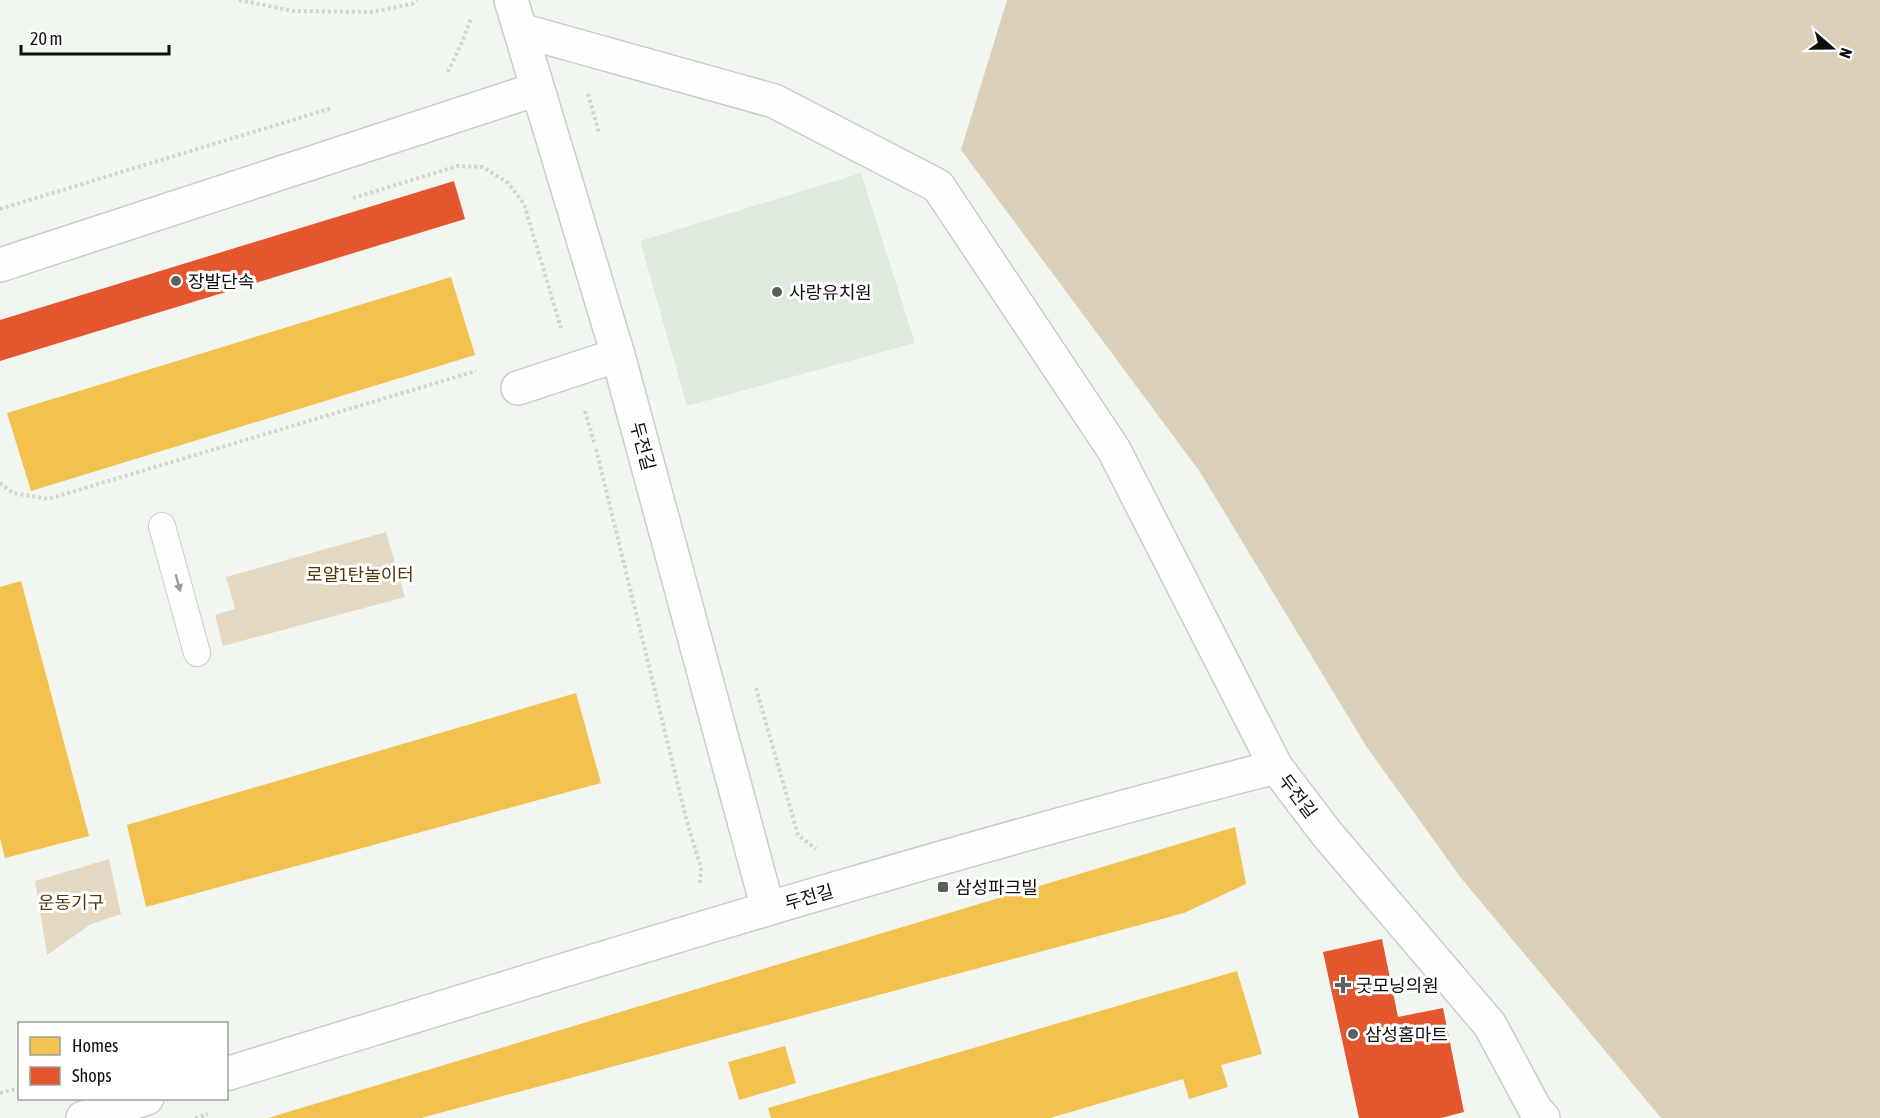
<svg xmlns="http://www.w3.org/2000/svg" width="1880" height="1118" font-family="'Asap Condensed','Noto Sans KR',sans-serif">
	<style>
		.built { fill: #dfeade }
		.green { fill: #e5d8c3 }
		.forest { fill: #dccfba }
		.homes { fill: #f2c14e }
		.shops { fill: #e4572e }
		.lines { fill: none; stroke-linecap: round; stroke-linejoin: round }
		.service-casing { stroke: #caceca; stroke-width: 28 }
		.minor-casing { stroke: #caceca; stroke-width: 36 }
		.path { stroke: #d2d3d2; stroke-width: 4; stroke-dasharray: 3 3; stroke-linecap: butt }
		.service { stroke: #fdfefd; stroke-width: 26 }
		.minor { stroke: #fdfefd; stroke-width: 33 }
		.oneway { fill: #9d9e9c }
		.poi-dot { fill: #5c605c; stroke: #fff; stroke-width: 2 }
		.labels { text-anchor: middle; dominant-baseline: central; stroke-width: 6; stroke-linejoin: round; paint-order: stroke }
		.poi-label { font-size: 18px; fill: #0c0f0b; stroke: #fff; text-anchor: start }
		.street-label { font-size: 18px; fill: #0c0f0b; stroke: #fff }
		.park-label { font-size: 18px; fill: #52360a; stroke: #fff }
	</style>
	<rect width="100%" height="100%" fill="#f1f6f1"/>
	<path class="built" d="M861 173 915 343 687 406 640 241Z"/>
	<path class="green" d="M386 532 405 597 223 646 215 615 235 609 226 577Z
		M109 859 121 914 91 924 47 955 35 881Z"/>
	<path class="forest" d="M1007 0H1880V1118H1661L1461 878 1366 746 1200 472 961 150Z"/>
	<path class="homes" d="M451 277 475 355 31 491 7 413Z
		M21 581 89 836 5 858 0 838V587Z
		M576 693 601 783 146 907 127 825Z
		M1235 827 1246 884 1184 913 421 1118H268Z
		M1237 971 1262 1054 1221 1065 1228 1087 1189 1099 1183 1079 1050 1118H771L768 1108Z
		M785 1046 796 1083 739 1100 728 1062Z"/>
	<path class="shops" d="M454 181 465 219 0 361V320Z
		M1382 939 1398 1017 1443 1008 1464 1112 1441 1118H1359L1323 952Z"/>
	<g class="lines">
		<defs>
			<path id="service" d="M162 526 197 653"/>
			<path id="minor" d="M511 0 618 355 768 909
				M520 30 774 101 938 186 1114 450 1276 767
				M0 265 537 89
				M518 388 618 355
				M226 1074C575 967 923 857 1276 767L1327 834 1490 1025 1535 1109 1543 1118
				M83 1118 147 1098"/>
		</defs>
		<use href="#service" class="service-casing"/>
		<use href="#minor" class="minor-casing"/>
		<path class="path" d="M239 0 293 11 371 12 412 4 417 0
			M448 72 463 40 471 18
			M588 94 599 133
			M353 198 458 166 483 167 508 183 524 204 561 328
			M0 209 332 108
			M585 411 594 442
			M596 449 687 822 701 868 700 884
			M0 483 13 493 48 499 476 371
			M756 688 798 835 816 849
			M0 1093 20 1088
			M195 1118 208 1114"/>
		<use href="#service" class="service"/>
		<use href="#minor" class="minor"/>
	</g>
	<defs><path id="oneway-solid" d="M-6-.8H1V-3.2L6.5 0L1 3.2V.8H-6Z" transform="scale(1.5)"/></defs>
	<use class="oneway" href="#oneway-solid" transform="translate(178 583) rotate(75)"/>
	<g class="poi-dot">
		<circle cx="176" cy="281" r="6"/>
		<circle cx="777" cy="292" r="6"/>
		<rect x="937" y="881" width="12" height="12" rx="3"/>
		<path d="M1340 976h6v6h6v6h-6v6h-6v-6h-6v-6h6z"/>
		<circle cx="1353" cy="1034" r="6"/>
	</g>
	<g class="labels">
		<g class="poi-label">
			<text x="188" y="281">장발단속</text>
			<text x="789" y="292">사랑유치원</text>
			<text x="955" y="887">삼성파크빌</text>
			<text x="1356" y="985">굿모닝의원</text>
			<text x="1365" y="1034">삼성홈마트</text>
		</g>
		<g class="street-label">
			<text transform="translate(643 446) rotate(75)">두전길</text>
			<text transform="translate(1298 796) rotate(53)">두전길</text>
			<text transform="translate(809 897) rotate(-16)">두전길</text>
		</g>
		<g class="park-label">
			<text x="360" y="574">로얄1탄놀이터</text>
			<text x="71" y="902">운동기구</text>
		</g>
	</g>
	<rect x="18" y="1022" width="210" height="78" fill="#ffffff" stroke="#9e9f9d" stroke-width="1.5"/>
	<rect x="30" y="1037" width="30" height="18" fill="#f2c14e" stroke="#9e9f9d" stroke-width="1.5"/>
	<text x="72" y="1052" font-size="18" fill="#0c0f0b">Homes</text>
	<rect x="30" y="1067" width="30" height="18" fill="#e4572e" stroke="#9e9f9d" stroke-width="1.5"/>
	<text x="72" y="1082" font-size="18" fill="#0c0f0b">Shops</text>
	<g transform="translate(1832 48) rotate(110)" stroke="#ffffff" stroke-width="4.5" paint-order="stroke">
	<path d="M0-4.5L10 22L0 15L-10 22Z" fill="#0c0f0b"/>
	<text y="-9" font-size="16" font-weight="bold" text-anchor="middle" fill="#0c0f0b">N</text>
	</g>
	<path d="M21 45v9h148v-9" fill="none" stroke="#0c0f0b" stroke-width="3"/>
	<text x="30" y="45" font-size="18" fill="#0c0f0b" stroke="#ffffff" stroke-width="4.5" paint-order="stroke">20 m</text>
</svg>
